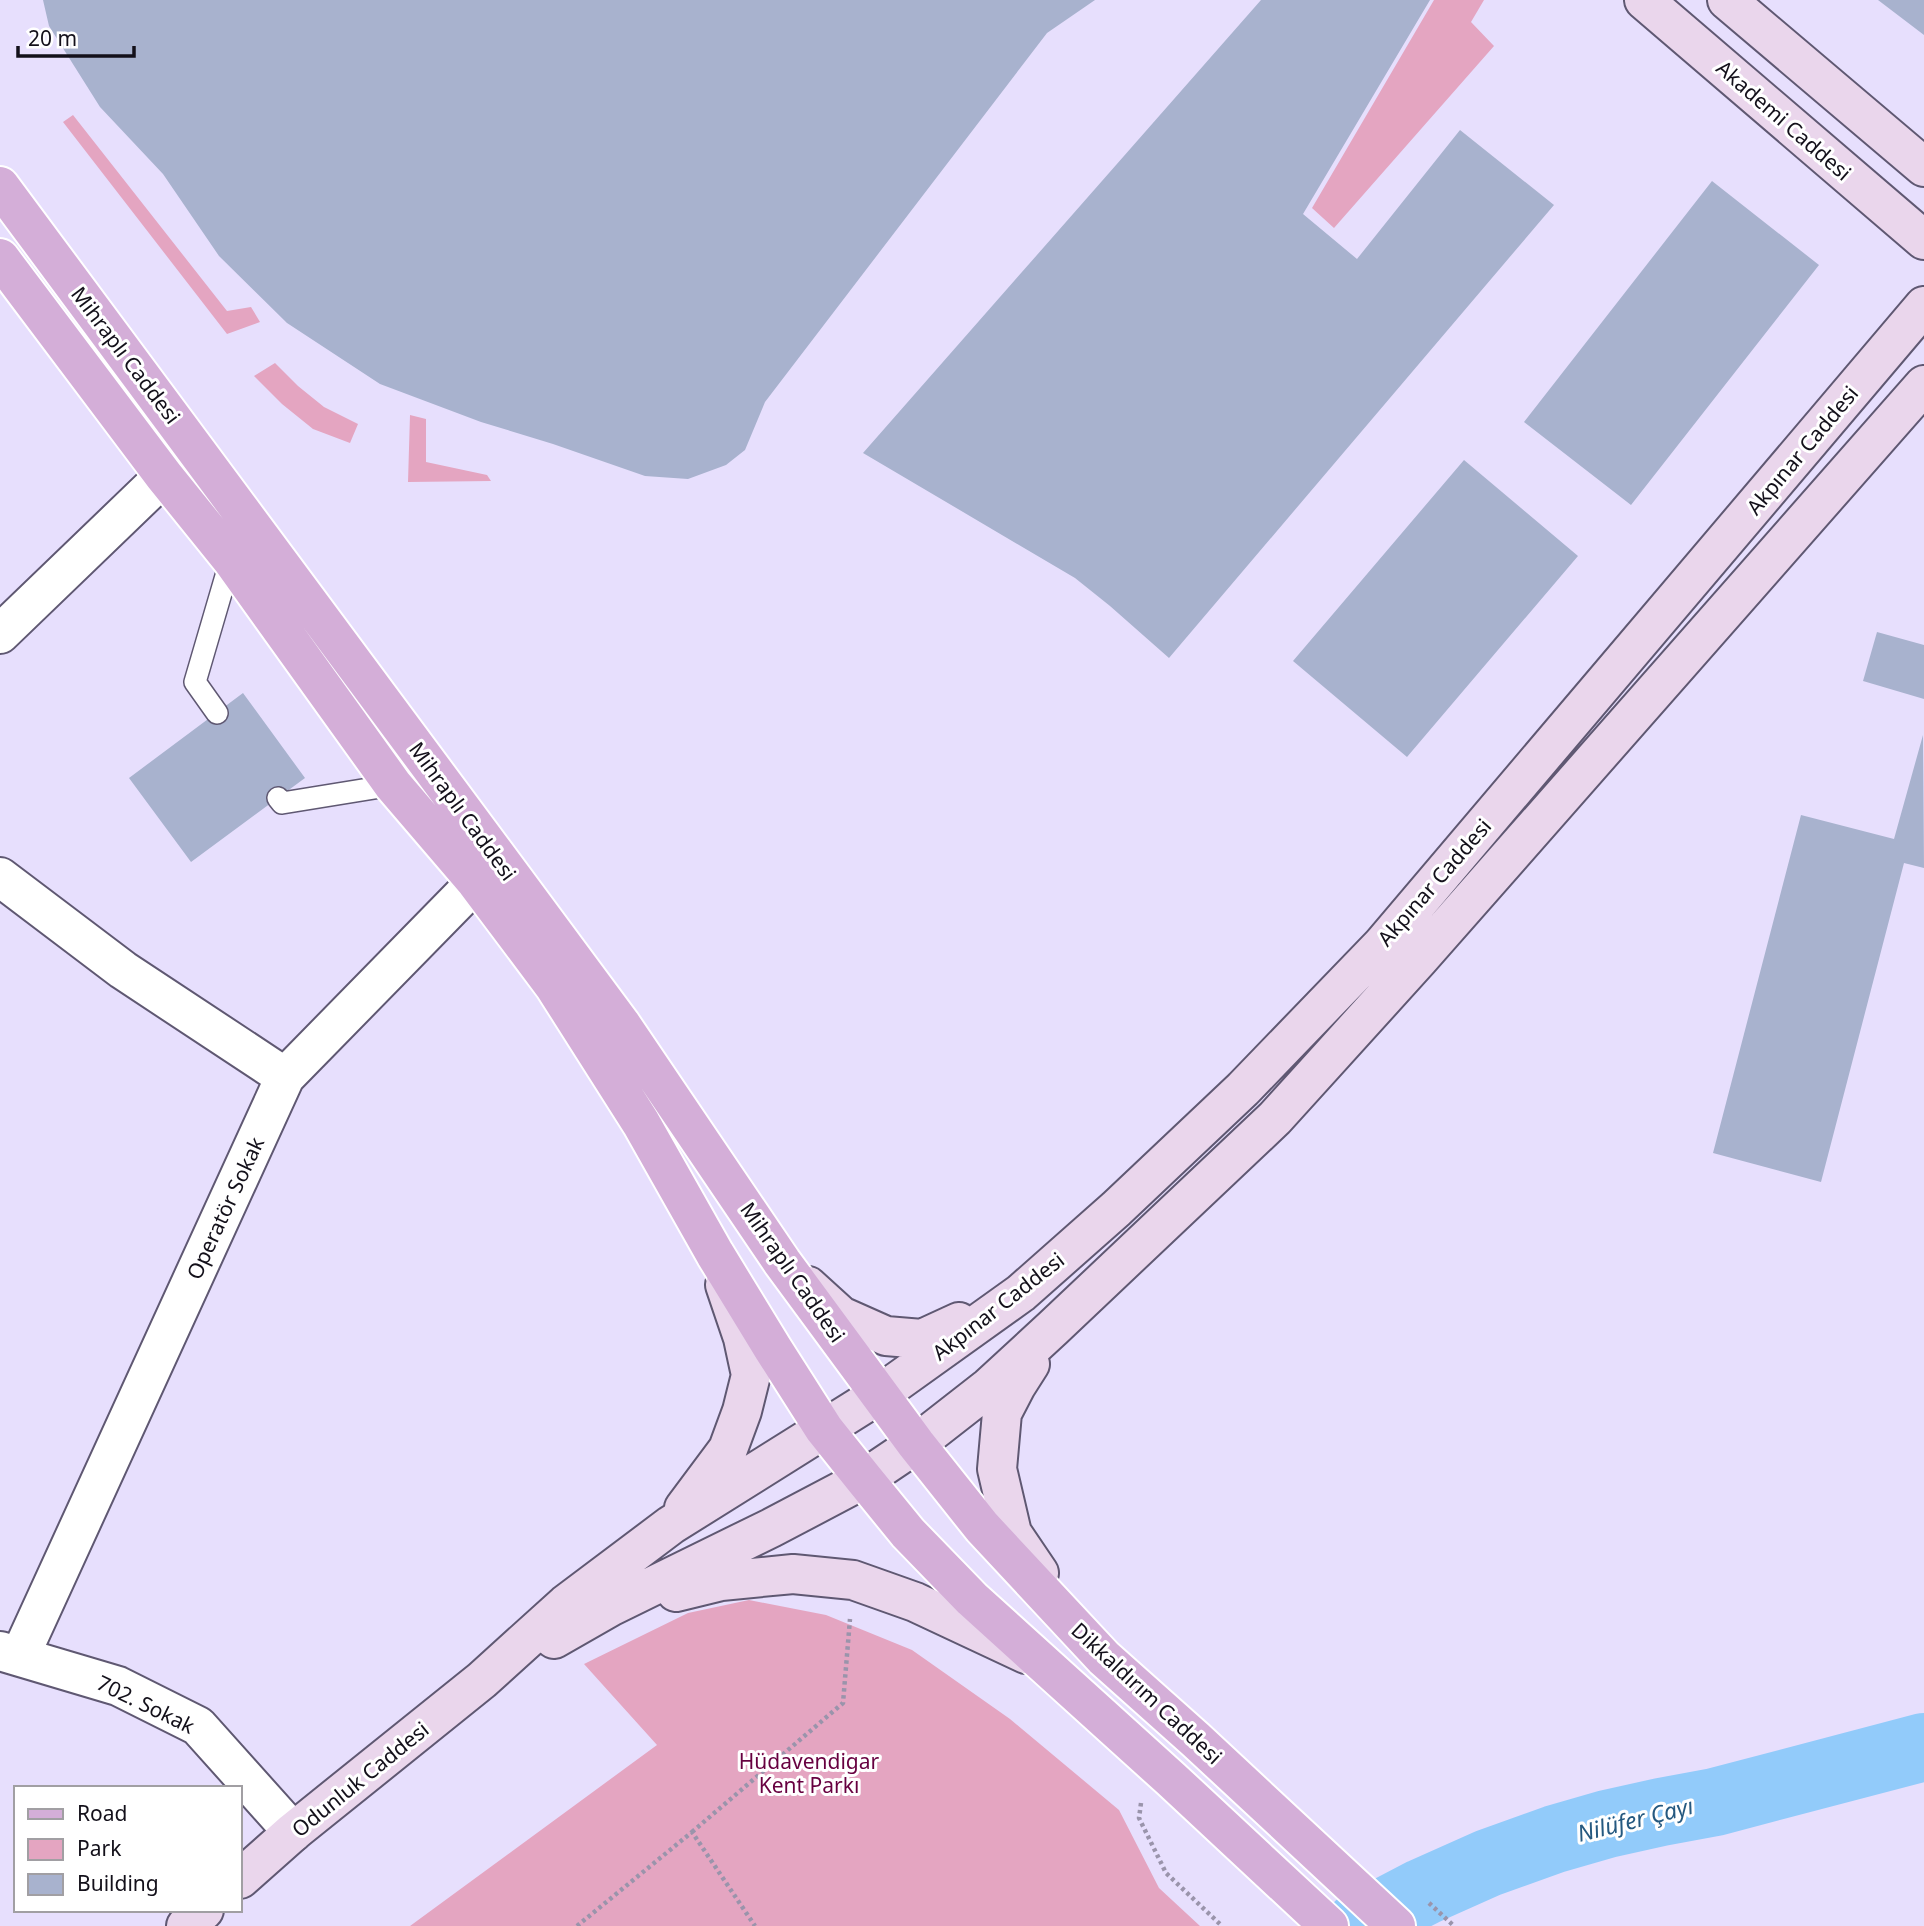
<svg xmlns="http://www.w3.org/2000/svg" width="1924" height="1926" font-family="'Noto Sans',sans-serif">
	<style>
		.green { fill: #e4a5c1 }
		.lines { fill: none; stroke-linecap: round; stroke-linejoin: round }
		.river { stroke: #92cbfa; stroke-width: 68 }
		.building { fill: #a8b2ce }
		.lane-casing { stroke: #5f5872; stroke-width: 24 }
		.street-casing { stroke: #5f5872; stroke-width: 42 }
		.secondary-casing { stroke: #5f5872; stroke-width: 42 }
		.primary-casing { stroke: #fff; stroke-width: 42 }
		.path { stroke: #9a94ab; stroke-width: 4.5; stroke-dasharray: 3.5 3.5; stroke-linecap: butt }
		.lane { stroke: #fff; stroke-width: 21 }
		.street { stroke: #fff; stroke-width: 38 }
		.secondary { stroke: #ead6ec; stroke-width: 38 }
		.primary { stroke: #d4aed8; stroke-width: 38 }
		.labels { text-anchor: middle; dominant-baseline: central; stroke-width: 6; stroke-linejoin: round; paint-order: stroke }
		.street-label { font-size: 21px; fill: #13101a; stroke: #fff }
		.park-label { font-size: 21px; fill: #670040; stroke: #fff }
		.water-label { font-size: 23px; font-style: italic; fill: #255980; stroke: #fff }
	</style>
	<rect width="100%" height="100%" fill="#e7dffd"/>
	<path class="green" d="M1434 0H1484L1471 22 1494 46 1334 228 1312 208Z
		M73 115 227 311 251 307 260 322 227 334 63 122Z
		M275 363 298 386 324 407 358 424 350 443 313 429 282 404 254 376Z
		M410 415 426 419V462L487 475 491 481 408 482Z
		M749 1600 826 1615 912 1650 1010 1719 1119 1810 1159 1888 1200 1926H410L657 1745 584 1664 688 1613Z"/>
	<g class="lines">
		<path class="river" d="M1358 1926 1423 1892 1488 1863 1555 1839 1607 1824 1661 1812 1715 1802 1924 1747"/>
	</g>
	<path class="building" d="M43 0H1095L1047 33 765 402 745 450 726 465 688 479 645 476 553 444 481 422 380 384 287 323 219 256 163 174 100 107 49 26Z
		M1261 0H1430L1303 214 1357 259 1460 130 1554 205 1169 658 1110 606 1075 578 863 453Z
		M1878 0H1924V35Z
		M1712 181 1819 265 1631 505 1524 422Z
		M1464 460 1578 556 1407 757 1293 661Z
		M1877 632 1924 645V699L1863 681Z
		M243 693 305 778 191 862 129 778Z
		M1923 735 1924 868 1904 863 1821 1182 1713 1153 1801 815 1894 839Z"/>
	<g class="lines">
		<defs>
			<path id="lane" d="M217 713 195 682 231 559
				M278 798 282 803 393 785"/>
			<path id="street" d="M0 634 164 476
				M0 877 123 970 285 1077 20 1656
				M285 1077 476 882
				M0 1651 118 1686 198 1726 293 1832"/>
			<path id="secondary" d="M1644 0 1924 240
				M1727 0 1924 167
				M808 1286 841 1316 886 1336 922 1339 959 1322
				M1030 1364 1016 1386 1002 1413 997 1469 1012 1533 1039 1573
				M684 1508 728 1449 742 1411 751 1375 743 1338 725 1285
				M676 1592 721 1581 793 1574 853 1580 915 1602 1026 1654
				M554 1639 610 1607 771 1528 864 1479 916 1444 989 1387 1053 1328 1275 1118 1419 959 1924 385
				M240 1879 293 1832 482 1680 566 1604 671 1525 880 1394 1021 1293 1116 1209 1243 1089 1382 945 1924 306
				M186 1926 204 1910"/>
			<path id="primary" d="M0 186 621 1024 782 1262 916 1444 982 1527 1104 1658 1196 1740 1396 1926
				M0 258 164 476 231 559 393 785 476 882 554 986 641 1123 715 1254 773 1349 824 1429 864 1479 908 1533 972 1599 1171 1779 1329 1926"/>
		</defs>
		<use href="#lane" class="lane-casing"/>
		<use href="#street" class="street-casing"/>
		<use href="#secondary" class="secondary-casing"/>
		<use href="#primary" class="primary-casing"/>
		<path class="path" d="M1141 1803 1139 1818 1166 1873 1222 1926
			M692 1832 843 1703 850 1619
			M1429 1903 1454 1926
			M577 1926 692 1832 755 1926"/>
		<use href="#lane" class="lane"/>
		<use href="#street" class="street"/>
		<use href="#secondary" class="secondary"/>
		<use href="#primary" class="primary"/>
	</g>
	<g class="labels">
		<g class="street-label">
			<text transform="translate(1784 120) rotate(41)">Akademi Caddesi</text>
			<text transform="translate(126 355) rotate(53)">Mihraplı Caddesi</text>
			<text transform="translate(1802 450) rotate(-50)">Akpınar Caddesi</text>
			<text transform="translate(463 811) rotate(54)">Mihraplı Caddesi</text>
			<text transform="translate(1434 882) rotate(-49)">Akpınar Caddesi</text>
			<text transform="translate(225 1208) rotate(-65)">Operatör Sokak</text>
			<text transform="translate(793 1272) rotate(55)">Mihraplı Caddesi</text>
			<text transform="translate(998 1306) rotate(-38)">Akpınar Caddesi</text>
			<text transform="translate(1147 1693) rotate(43)">Dikkaldırım Caddesi</text>
			<text transform="translate(146 1704) rotate(26)">702. Sokak</text>
			<text transform="translate(360 1779) rotate(-39)">Odunluk Caddesi</text>
		</g>
		<g class="park-label">
			<text x="809" y="1761">Hüdavendigar<tspan x="809" dy="24">Kent Parkı</tspan></text>
		</g>
		<g class="water-label">
			<text transform="translate(1635 1819) rotate(-14)">Nilüfer Çayı</text>
		</g>
	</g>
	<rect x="14" y="1786" width="228" height="126" fill="#ffffff" stroke="#a19fa3" stroke-width="2"/>
	<rect x="28" y="1809" width="35" height="10" fill="#d4aed8" stroke="#a19fa3" stroke-width="2"/>
	<text x="77" y="1821" font-size="21" fill="#13101a">Road</text>
	<rect x="28" y="1839" width="35" height="21" fill="#e4a5c1" stroke="#a19fa3" stroke-width="2"/>
	<text x="77" y="1856" font-size="21" fill="#13101a">Park</text>
	<rect x="28" y="1874" width="35" height="21" fill="#a8b2ce" stroke="#a19fa3" stroke-width="2"/>
	<text x="77" y="1891" font-size="21" fill="#13101a">Building</text>
	<path d="M18 46v10h116v-10" fill="none" stroke="#13101a" stroke-width="3.5"/>
	<text x="28" y="46" font-size="21" fill="#13101a" stroke="#ffffff" stroke-width="5" paint-order="stroke">20 m</text>
</svg>
